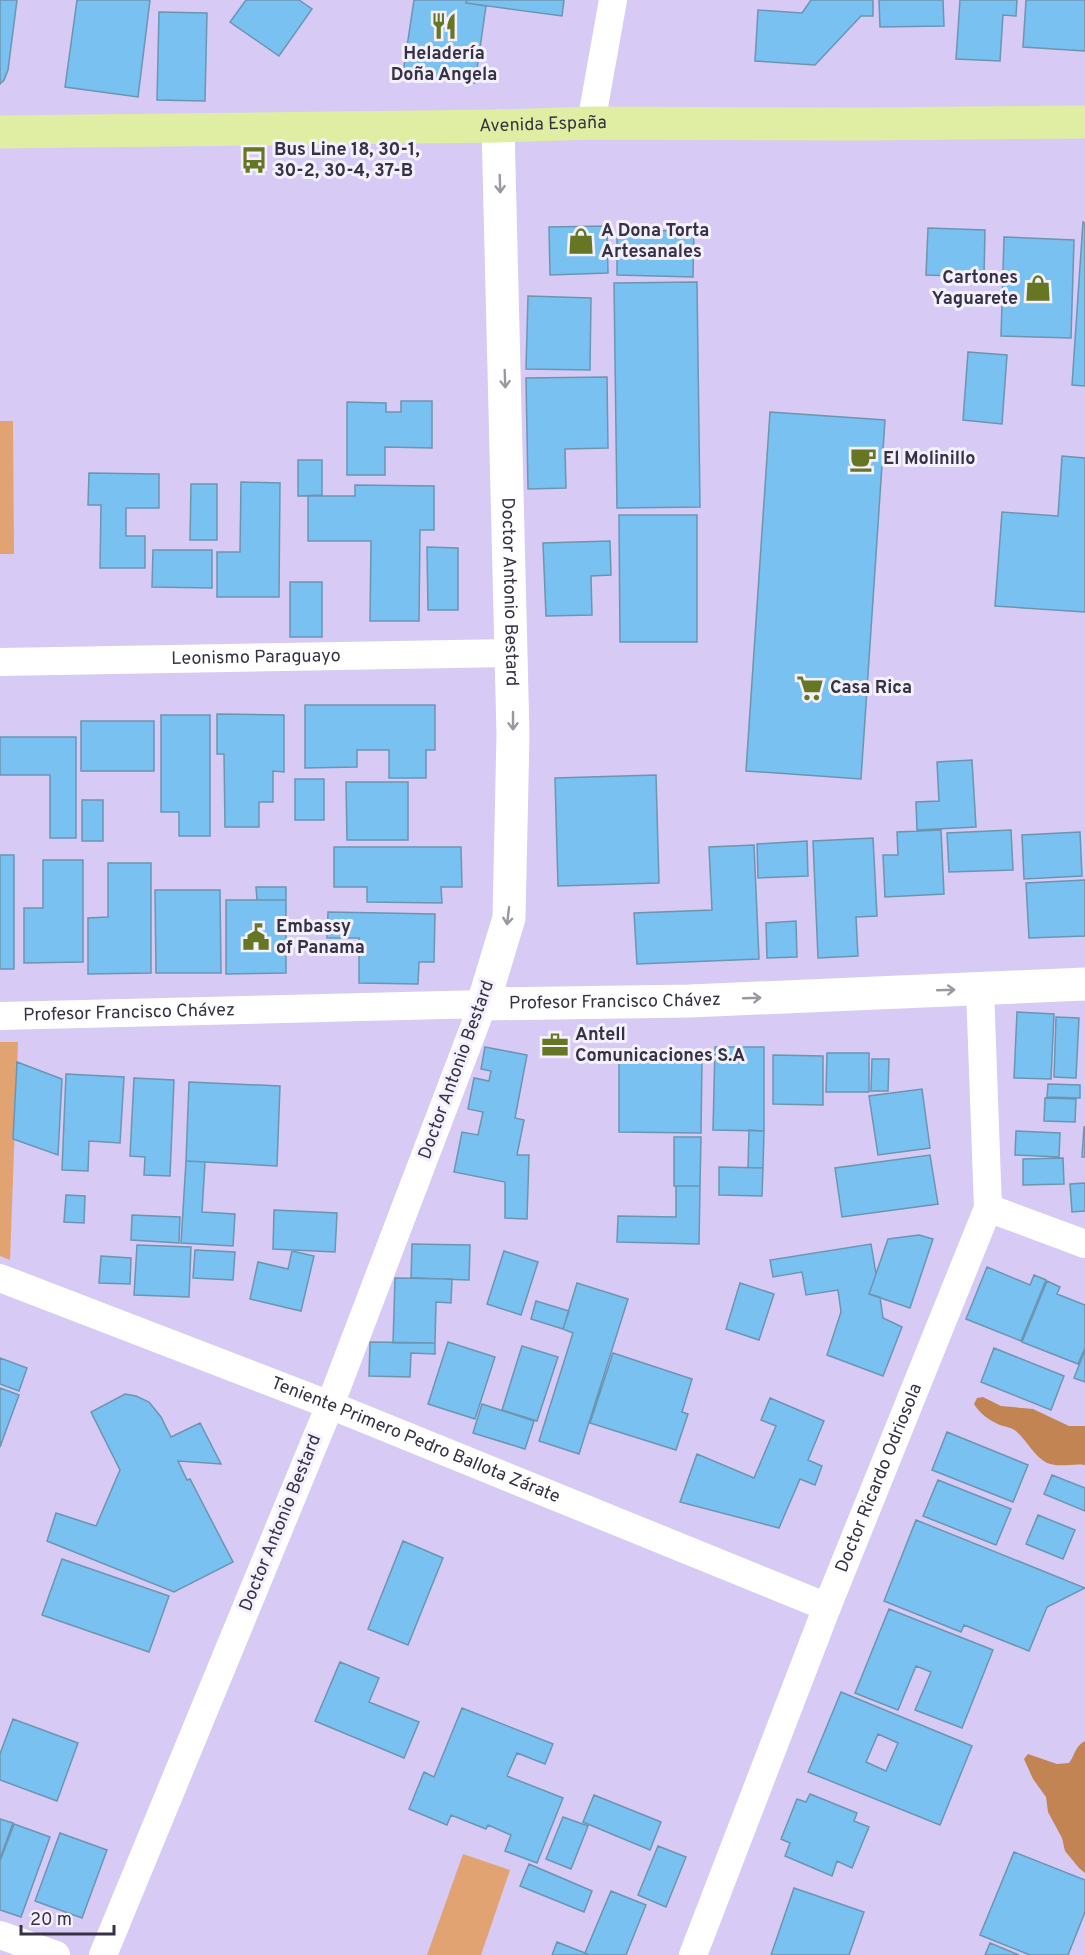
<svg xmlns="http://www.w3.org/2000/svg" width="1085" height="1955" font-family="Overpass,sans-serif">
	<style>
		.green { fill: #e2a372 }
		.forest { fill: #c18452 }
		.building { fill: #78c1f1; stroke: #6c95b1; stroke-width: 1.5; fill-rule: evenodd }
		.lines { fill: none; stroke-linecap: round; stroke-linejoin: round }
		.minor { stroke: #fff; stroke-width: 28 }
		.tertiary { stroke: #fff; stroke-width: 33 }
		.primary { stroke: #dfeea3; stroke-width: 33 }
		.oneway { stroke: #9b98a1 }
		.labels { text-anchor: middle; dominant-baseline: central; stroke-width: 6; stroke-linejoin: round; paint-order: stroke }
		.poi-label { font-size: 18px; font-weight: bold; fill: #373243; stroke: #f4f0fe; text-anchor: start }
		.street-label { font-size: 18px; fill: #373243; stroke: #f4f0fe }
	</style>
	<rect width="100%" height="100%" fill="#d7caf5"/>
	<path class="green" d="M0 421H13L14 554H0Z
		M0 1042H18L10 1260 0 1256Z
		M463 1854 510 1870 481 1955H427Z"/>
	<path class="forest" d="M983 1397 1001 1406 1033 1409 1069 1426H1085V1465C1072 1463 1060 1468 1047 1463 1035 1457 1027 1441 1017 1432 1011 1427 1006 1427 1000 1425 990 1421 979 1413 974 1404L977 1398Z
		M1085 1741V1873L1079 1868 1065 1851 1062 1838 1048 1812 1046 1797 1033 1779 1024 1759 1028 1754 1057 1764 1069 1763C1075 1755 1075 1746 1085 1741Z"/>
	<path class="building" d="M0 0H17L8 70 4 80 0 84Z
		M77 0H150L138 97 65 87Z
		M246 0H299L312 9 279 56 230 22Z
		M414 0H467L466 3 486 6 475 83 403 73Z
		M467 0H564L562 16 466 3Z
		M811 0H873V16H861L815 65 755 61 758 10 802 13Z
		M879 0H943L944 26 880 27Z
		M960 0H1017L1016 16 1003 15 1000 61 956 59Z
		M1026 0H1085V51L1023 47Z
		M159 12 207 13 205 101 157 100Z
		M1083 222 1085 223V386L1072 385Z
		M607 226 608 273 550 275 549 227Z
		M928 228 985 230 984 277 926 275Z
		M617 230 694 231 693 277 617 275Z
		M1004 237 1074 240 1071 338 1001 336Z
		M697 282 700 507 617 508 614 283Z
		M528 296 591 298 590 370 526 369Z
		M968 352 1007 355 1002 424 963 420Z
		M607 377 608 448 565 449 566 488 528 489 526 378Z
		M401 401H432V448L385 447V475H347V402L386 403V412H401Z
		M770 412 885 420 861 779 746 771Z
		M1062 456 1085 458V612L995 606 1002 512 1058 516Z
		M298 460H322V495L298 496Z
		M89 473 159 474V508H126V536H145V568H100L101 505H88Z
		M241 482 280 483 279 597H217V552H240Z
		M191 484H217V540H190Z
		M355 485 434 486V530H420L419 621H370L371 541H308V496H355Z
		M619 515H697V642H620Z
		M610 541 611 575 591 576 592 615 546 616 543 543Z
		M427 547 458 548V610H428Z
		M153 550H212V588L152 587Z
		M290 582H322V637H290Z
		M305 705H435V750H426V778H389V750H357V767L305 768Z
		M217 714 284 715V772L273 771V802H259V827H225L224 754H217Z
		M161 715H210V836H179V812H161Z
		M81 721H154V771H81Z
		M0 737H76V838H50V775H0Z
		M972 760 976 827 917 830 916 802 939 801 937 762Z
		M656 775 659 883 558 886 555 778Z
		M295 779H324V820H295Z
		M346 782H408V840H347Z
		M82 800H103V841H82Z
		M941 830 944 894 885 897 883 855H898L897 832Z
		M1011 830 1013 870 949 872 947 833Z
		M1080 832 1082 876 1024 879 1022 835Z
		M873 838 877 916 856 917 858 956 818 958 813 841Z
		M807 841 808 876 758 878 757 844Z
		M754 845 759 959 637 964 634 913 712 910 709 847Z
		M334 847H461L462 887H441L442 903 367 902V887H334Z
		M0 855H14V969H0Z
		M43 860H83V962L24 963V908H43Z
		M108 863H151V973L88 974V918L108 917Z
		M1085 880V936L1029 938 1026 883Z
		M256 887H286V900H257Z
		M155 890H220L221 973H156Z
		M226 900H286V973L226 974Z
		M328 912 435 914 434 962H419L418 984 359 983V938H327Z
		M796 921 797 957 767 958 766 923Z
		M1017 1012 1054 1014 1051 1079 1014 1078Z
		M1056 1017 1079 1018 1076 1078 1054 1077Z
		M485 1047 527 1055 515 1118 524 1120 517 1155H529L527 1219 505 1218V1182L454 1172 462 1132 478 1135 483 1112 468 1109 474 1078 489 1081 491 1071 481 1069Z
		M715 1047H764V1131L713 1130Z
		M827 1053H869V1092H826Z
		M773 1055 823 1056V1105L773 1104Z
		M619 1058 702 1059 701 1133 619 1132Z
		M872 1059H889L888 1091H871Z
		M17 1062 62 1079 58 1155 13 1139Z
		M66 1074 124 1077 120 1143 89 1141 88 1171 62 1170Z
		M134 1078 174 1080 170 1176 144 1175 145 1157 130 1156Z
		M189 1082 280 1086 277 1166 186 1161Z
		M1048 1084 1080 1085V1098L1047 1097Z
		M922 1089 930 1148 878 1155 869 1096Z
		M1045 1098 1076 1099 1075 1122 1044 1121Z
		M1084 1127H1085V1157H1082Z
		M749 1130 764 1131 763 1168H748Z
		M1016 1131 1060 1133 1059 1157 1015 1155Z
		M674 1137H701L700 1186H674Z
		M930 1155 938 1204 842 1217 835 1168Z
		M1063 1158 1064 1184 1023 1185V1159Z
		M186 1161 205 1162 202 1212 235 1214 233 1246 181 1243Z
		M719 1167 763 1168 762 1196 719 1195Z
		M1085 1183V1211L1072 1212 1070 1184Z
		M676 1186H700L699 1244 617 1242 618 1216 676 1217Z
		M66 1195 85 1196 84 1223 64 1222Z
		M274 1210 337 1213 335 1252 273 1249Z
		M132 1215 180 1217 179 1243 131 1240Z
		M919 1235 933 1239 910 1308 869 1294 888 1239Z
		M412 1244 470 1245 469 1280 411 1278Z
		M871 1244 876 1274 869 1294 880 1297 883 1318 902 1327 883 1376 827 1355 841 1312 838 1290 806 1295 802 1272 773 1277 770 1260Z
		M137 1245 191 1247 189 1297 134 1295Z
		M195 1250 235 1252 233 1280 193 1278Z
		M292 1251 314 1256 301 1311 250 1299 258 1262 288 1269Z
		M504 1251 538 1262 521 1315 487 1304Z
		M101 1256 131 1258 130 1284 99 1283Z
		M987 1267 1030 1285 1034 1275 1046 1280 1021 1341 966 1319Z
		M395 1278 452 1279 451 1303 436 1302 435 1343H393Z
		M1047 1281 1060 1287 1057 1294 1085 1305V1348L1078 1364 1022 1342Z
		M577 1283 628 1299 579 1454 539 1441 573 1333 563 1329Z
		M740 1283 774 1294 759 1340 726 1329Z
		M536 1301 569 1311 563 1329 531 1319Z
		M370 1342 435 1343V1354L411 1353 410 1377 369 1376Z
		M448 1342 495 1357 475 1419 428 1404Z
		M522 1346 558 1357 537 1421 502 1410Z
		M994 1348 1064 1376 1051 1410 981 1382Z
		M1085 1350V1382L1074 1378Z
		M613 1353 692 1379 682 1412 688 1414 676 1450 590 1423Z
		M0 1358 27 1368 19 1391 0 1384Z
		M0 1388 19 1395 0 1447Z
		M125 1394 136 1396 149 1402 161 1417 171 1437 200 1423 221 1464 178 1461 187 1480 190 1479 233 1562 174 1592 47 1541 56 1513 96 1526 120 1470 91 1412Z
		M770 1398 824 1421 808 1460 822 1466 815 1485 800 1479 779 1528 680 1502 697 1454 754 1478 776 1426 761 1420Z
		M482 1404 534 1421 525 1449 473 1433Z
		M947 1432 1028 1465 1013 1502 932 1470Z
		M1052 1475 1085 1488V1511L1044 1494Z
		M938 1480 1011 1509 996 1545 923 1516Z
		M1038 1515 1075 1530 1063 1559 1026 1544Z
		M916 1520 1033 1567 1085 1588 1047 1607 1029 1651 964 1625 961 1632 884 1601Z
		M403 1541 443 1558 408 1645 368 1629Z
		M62 1559 169 1596 149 1652 42 1615Z
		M889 1609 993 1650 962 1728 915 1710 931 1672 916 1666 898 1710 855 1693Z
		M340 1662 379 1678 369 1702 419 1722 404 1758 315 1721Z
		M841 1692 972 1746 940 1825 808 1772ZM878 1734 898 1743 886 1771 866 1762Z
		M462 1708 553 1744 545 1764 517 1753 507 1776 563 1798 537 1863 505 1851 511 1835 488 1825 486 1829 451 1815 447 1825 409 1809 424 1772 434 1777Z
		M13 1719 78 1743 57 1801 0 1780V1754Z
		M810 1794 857 1813 854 1821 869 1827 852 1868 837 1861 832 1876 785 1856 790 1843 781 1839 797 1799 806 1802Z
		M594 1795 661 1822 650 1850 583 1822Z
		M563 1817 588 1826 571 1869 546 1859Z
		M0 1819 13 1823 0 1859Z
		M14 1824 50 1837 21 1917 0 1910V1861Z
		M60 1833 107 1850 82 1918 35 1901Z
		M658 1846 686 1857 666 1907 638 1895Z
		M1014 1852 1085 1880V1912L1068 1955H1030L980 1935Z
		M529 1864 592 1891 584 1912 520 1886Z
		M794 1888 864 1912 849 1955H771Z
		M611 1891 646 1905 626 1955H589L585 1953Z
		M557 1942 585 1953 589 1955H552Z
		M990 1943 1019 1955H985Z"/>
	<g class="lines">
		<g class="minor">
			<path d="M591 123 613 0"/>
			<path id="s1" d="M0 662 512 653"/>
			<path id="s2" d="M0 1016 483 1004 330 1405 103 1955"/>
			<path d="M988 1208 1085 1244"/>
			<path id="s3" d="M0 1278 330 1405 827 1607"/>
			<path d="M0 1935 56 1955"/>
			<path id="s4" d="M693 1955 827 1607 988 1208 980 989"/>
		</g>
		<path class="tertiary" id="s5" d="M498 126 513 735 509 918 483 1004 690 1001 1085 984"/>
		<path class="primary" id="s6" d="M0 132 498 126 591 123 864 124 1085 122"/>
	</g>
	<defs><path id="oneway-shaft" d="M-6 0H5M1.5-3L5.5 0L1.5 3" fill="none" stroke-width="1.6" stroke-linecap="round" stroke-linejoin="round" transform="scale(1.5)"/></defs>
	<g class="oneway">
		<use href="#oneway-shaft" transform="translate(500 184) rotate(88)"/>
		<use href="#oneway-shaft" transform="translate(505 379) rotate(88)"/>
		<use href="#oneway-shaft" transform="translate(513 721) rotate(90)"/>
		<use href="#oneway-shaft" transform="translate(508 916) rotate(97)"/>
		<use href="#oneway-shaft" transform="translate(946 990) rotate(-2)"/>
		<use href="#oneway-shaft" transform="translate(752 998) rotate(-2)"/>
	</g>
	<defs>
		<symbol id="restaurant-bare" viewBox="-9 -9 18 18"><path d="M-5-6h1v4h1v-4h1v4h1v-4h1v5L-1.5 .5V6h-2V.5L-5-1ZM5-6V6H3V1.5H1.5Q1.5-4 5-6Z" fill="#677623" stroke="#f4f0fe" stroke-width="2.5" paint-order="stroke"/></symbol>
		<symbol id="bus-bare" viewBox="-9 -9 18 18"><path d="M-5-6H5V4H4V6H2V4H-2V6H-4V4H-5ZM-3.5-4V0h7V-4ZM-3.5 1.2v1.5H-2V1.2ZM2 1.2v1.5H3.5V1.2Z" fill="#677623" stroke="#f4f0fe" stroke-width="2.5" paint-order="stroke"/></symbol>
		<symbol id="shop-bare" viewBox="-9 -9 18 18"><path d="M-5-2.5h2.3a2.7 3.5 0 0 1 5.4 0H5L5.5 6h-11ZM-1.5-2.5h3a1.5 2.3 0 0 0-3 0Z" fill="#677623" stroke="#f4f0fe" stroke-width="2.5" paint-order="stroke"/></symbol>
		<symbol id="cafe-bare" viewBox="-9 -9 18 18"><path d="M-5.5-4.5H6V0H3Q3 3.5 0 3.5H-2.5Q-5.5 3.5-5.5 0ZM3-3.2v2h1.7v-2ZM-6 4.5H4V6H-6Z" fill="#677623" stroke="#f4f0fe" stroke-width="2.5" paint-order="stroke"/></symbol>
		<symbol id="supermarket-bare" viewBox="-9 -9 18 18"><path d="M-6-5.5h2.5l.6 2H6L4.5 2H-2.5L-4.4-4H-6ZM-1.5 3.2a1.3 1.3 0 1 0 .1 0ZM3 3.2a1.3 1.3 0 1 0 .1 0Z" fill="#677623" stroke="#f4f0fe" stroke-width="2.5" paint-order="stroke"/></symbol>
		<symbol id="civic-bare" viewBox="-9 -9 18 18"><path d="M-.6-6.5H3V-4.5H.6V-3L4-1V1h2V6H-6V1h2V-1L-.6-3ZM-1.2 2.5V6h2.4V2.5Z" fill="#677623" stroke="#f4f0fe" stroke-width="2.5" paint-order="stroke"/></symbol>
		<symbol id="office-bare" viewBox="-9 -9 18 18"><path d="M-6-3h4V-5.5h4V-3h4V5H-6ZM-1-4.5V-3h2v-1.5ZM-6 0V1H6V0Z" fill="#677623" stroke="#f4f0fe" stroke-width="2.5" paint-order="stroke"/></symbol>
	</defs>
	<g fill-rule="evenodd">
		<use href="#restaurant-bare" x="425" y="7" width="38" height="38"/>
		<use href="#bus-bare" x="235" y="141" width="38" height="38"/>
		<use href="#shop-bare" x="562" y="222" width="38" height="38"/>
		<use href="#shop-bare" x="1019" y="269" width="38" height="38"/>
		<use href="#cafe-bare" x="844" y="440" width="38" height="38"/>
		<use href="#supermarket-bare" x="791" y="669" width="38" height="38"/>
		<use href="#civic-bare" x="237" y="918" width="38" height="38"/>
		<use href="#office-bare" x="536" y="1026" width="38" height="38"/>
	</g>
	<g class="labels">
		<g class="poi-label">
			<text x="444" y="54" text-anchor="middle">Heladería<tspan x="444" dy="21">Doña Angela</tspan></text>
			<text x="274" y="150">Bus Line 18, 30-1,<tspan x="274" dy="21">30-2, 30-4, 37-B</tspan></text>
			<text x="601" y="231">A Dona Torta<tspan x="601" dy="21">Artesanales</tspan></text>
			<text x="1018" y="278" text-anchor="end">Cartones<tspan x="1018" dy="21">Yaguarete</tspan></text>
			<text x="883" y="459">El Molinillo</text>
			<text x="830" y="688">Casa Rica</text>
			<text x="276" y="927">Embassy<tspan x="276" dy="21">of Panama</tspan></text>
			<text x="575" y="1035">Antell<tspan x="575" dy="21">Comunicaciones S.A</tspan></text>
		</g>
		<g class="street-label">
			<text stroke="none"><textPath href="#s6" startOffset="543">Avenida España</textPath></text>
			<text stroke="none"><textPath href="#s5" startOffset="466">Doctor Antonio Bestard</textPath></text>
			<text stroke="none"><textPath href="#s1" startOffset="256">Leonismo Paraguayo</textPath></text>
			<text stroke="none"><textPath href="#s5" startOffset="1014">Profesor Francisco Chávez</textPath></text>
			<text stroke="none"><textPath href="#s2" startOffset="129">Profesor Francisco Chávez</textPath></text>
			<text transform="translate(457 1070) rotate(-70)">Doctor Antonio Bestard</text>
			<text stroke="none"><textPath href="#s3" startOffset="446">Teniente Primero Pedro Ballota Zárate</textPath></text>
			<text stroke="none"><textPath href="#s4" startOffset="512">Doctor Ricardo Odriosola</textPath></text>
			<text transform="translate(281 1523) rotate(-68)">Doctor Antonio Bestard</text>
		</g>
	</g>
	<path d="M21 1925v9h93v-9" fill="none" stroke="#373243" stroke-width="3"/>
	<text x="30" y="1925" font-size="18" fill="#373243" stroke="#f4f0fe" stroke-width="4.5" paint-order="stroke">20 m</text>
</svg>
